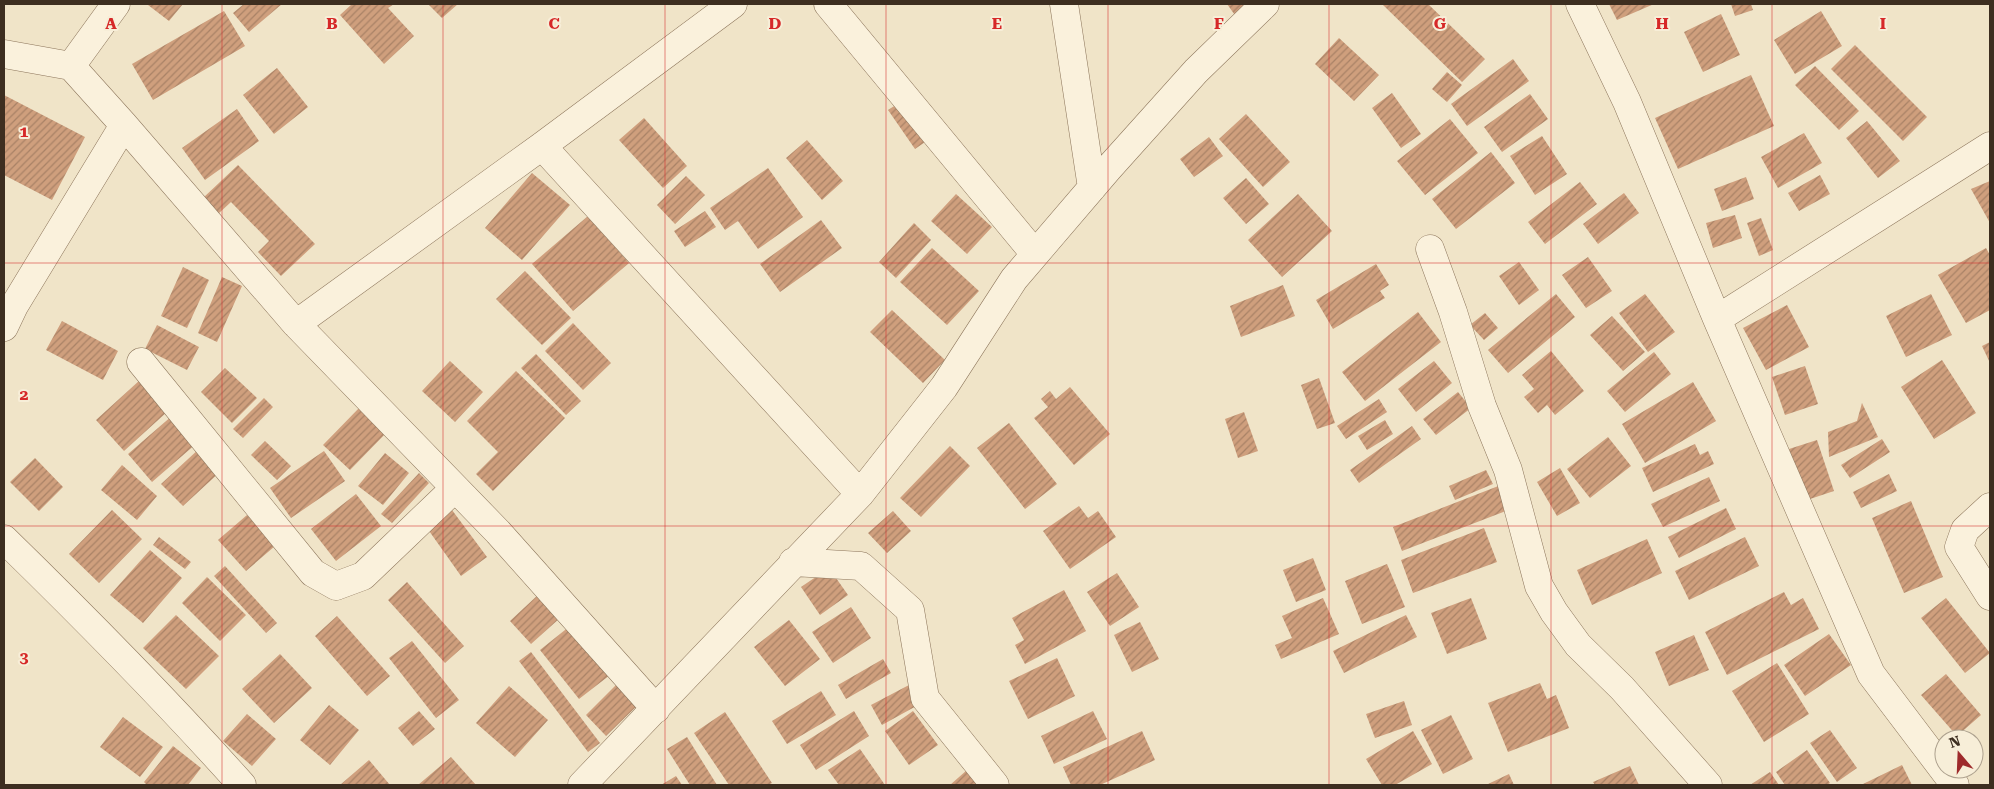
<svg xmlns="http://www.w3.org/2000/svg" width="1994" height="789" font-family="'Roboto Serif',serif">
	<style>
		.building { fill: url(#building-hatch) }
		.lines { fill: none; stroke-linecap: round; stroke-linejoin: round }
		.minor-casing { stroke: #8d765c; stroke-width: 29 }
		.minor { stroke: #faf1dc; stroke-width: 28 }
		.grid { fill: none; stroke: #d62828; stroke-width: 1; stroke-opacity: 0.55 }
		.grid-label { font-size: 16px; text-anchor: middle; font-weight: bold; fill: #d62828; stroke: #f7eed8; stroke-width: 4; stroke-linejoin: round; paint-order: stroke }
	</style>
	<defs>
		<pattern id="building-hatch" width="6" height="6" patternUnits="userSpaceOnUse" patternTransform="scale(1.25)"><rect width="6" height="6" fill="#cf9f7d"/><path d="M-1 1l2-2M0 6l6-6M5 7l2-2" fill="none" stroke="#a98266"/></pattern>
	</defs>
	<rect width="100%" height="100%" fill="#f0e4c8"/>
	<path class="building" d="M150 4H183L169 21 148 5Z
		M244 4H282L249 32 233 13Z
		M352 4H394L388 8 414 36 384 64 340 15Z
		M428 4H458L442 18Z
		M1227 4H1256L1237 18Z
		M1382 4H1428L1485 59 1462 82Z
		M1609 4H1654L1617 20Z
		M1731 4H1751L1753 10 1735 16Z
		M224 11 245 46 153 100 132 64Z
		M1821 11 1842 46 1795 74 1774 40Z
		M1721 14 1740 55 1703 72 1684 32Z
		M1339 38 1379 75 1354 101 1315 64Z
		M1855 45 1927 117 1903 141 1831 69Z
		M1513 59 1529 81 1467 126 1451 104Z
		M1815 66 1859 111 1839 130 1795 85Z
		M277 68 308 107 274 134 243 95Z
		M1447 72 1462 85 1447 102 1432 89Z
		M1751 75 1774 126 1678 169 1655 118Z
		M1392 93 1421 134 1401 148 1372 108Z
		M1530 94 1548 119 1502 152 1484 127Z
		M4 95 85 137 52 200 4 175Z
		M902 101 928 140 915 149 888 110Z
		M237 109 259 141 205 180 182 148Z
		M1246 114 1290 162 1263 187 1219 139Z
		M644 118 687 166 663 188 619 140Z
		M1450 119 1478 153 1425 195 1397 161Z
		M1867 121 1900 161 1878 178 1846 138Z
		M1804 133 1822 163 1778 188 1761 157Z
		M1542 136 1567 174 1535 195 1510 156Z
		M1209 137 1223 156 1194 177 1180 159Z
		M807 140 843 181 822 200 786 158Z
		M1491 152 1515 183 1456 229 1432 199Z
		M238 165 315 244 281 276 258 252 269 241 231 202 218 214 203 198Z
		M768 168 803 217 758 249 738 221 725 230 710 208Z
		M532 173 570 205 522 260 485 228Z
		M1820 175 1830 194 1799 211 1788 193Z
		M686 176 705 195 675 224 657 205Z
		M1746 177 1754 199 1722 211 1714 189Z
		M1246 178 1269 204 1246 224 1223 198Z
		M1990 181V223L1971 189Z
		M1580 182 1597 204 1545 244 1528 222Z
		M1624 193 1639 213 1598 244 1583 224Z
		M956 194 992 227 967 254 931 221Z
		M1298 194 1332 231 1282 277 1248 240Z
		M705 211 716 227 685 247 674 231Z
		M1735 215 1742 238 1713 248 1706 223Z
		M588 216 629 263 573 311 532 264Z
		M1761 218 1773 250 1759 256 1747 223Z
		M821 220 842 248 780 292 760 264Z
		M914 223 931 240 896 278 879 262Z
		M932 248 979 291 947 325 900 282Z
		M1986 248 1990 255V310L1966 323 1938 275Z
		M1588 257 1612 291 1586 308 1562 275Z
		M1519 262 1539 290 1519 305 1499 276Z
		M1376 264 1389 285 1380 291 1385 298 1333 329 1316 300Z
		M183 267 209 280 187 328 161 316Z
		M525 271 571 318 542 345 496 299Z
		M222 277 242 286 217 342 198 333Z
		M1283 285 1295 316 1241 337 1230 306Z
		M1556 294 1575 317 1508 373 1488 350Z
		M1645 294 1675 332 1648 352 1619 313Z
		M1931 294 1952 335 1906 357 1886 316Z
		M1787 305 1809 347 1766 370 1743 328Z
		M892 310 945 360 923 383 870 332Z
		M1418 312 1441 342 1365 401 1342 372Z
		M1485 313 1498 328 1484 340 1470 325Z
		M1612 316 1645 352 1623 371 1590 335Z
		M62 321 118 351 103 380 46 350Z
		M573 323 611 363 583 390 545 351Z
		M157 325 199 347 187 370 145 349Z
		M1990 342V363L1982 346Z
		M1551 351 1584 391 1555 415 1547 405 1538 413 1524 397 1534 389 1522 375Z
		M1654 352 1671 374 1625 412 1607 391Z
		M536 354 581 401 566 415 521 368Z
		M1942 360 1976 413 1934 439 1901 387Z
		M450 361 483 392 455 422 422 391Z
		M1434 361 1452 383 1416 412 1398 389Z
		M1805 366 1818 404 1785 415 1772 377Z
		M225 368 257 398 232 423 201 392Z
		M516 371 565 418 493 491 476 474 498 452 467 421Z
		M1319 378 1335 423 1317 429 1301 385Z
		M140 380 168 411 124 451 96 420Z
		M1693 382 1716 421 1645 463 1622 424Z
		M1070 387 1110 434 1074 465 1034 418 1048 407 1041 399 1050 391 1056 399Z
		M1458 392 1471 408 1436 435 1423 419Z
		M264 398 273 407 243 438 233 429Z
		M1379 399 1387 412 1346 439 1337 426Z
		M1862 403 1878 437 1829 457 1828 432 1857 421Z
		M360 407 387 432 350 470 323 445Z
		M1244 412 1258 451 1238 458 1225 419Z
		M173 415 197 443 152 482 128 454Z
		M1385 420 1393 434 1367 450 1358 436Z
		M1009 423 1057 484 1025 509 977 448Z
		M1412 426 1421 439 1359 483 1350 470Z
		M1608 437 1631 466 1590 498 1567 469Z
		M1882 439 1890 452 1850 478 1841 465Z
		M1817 440 1834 491 1807 500 1789 449Z
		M265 441 291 466 277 480 251 455Z
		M1695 444 1700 455 1708 451 1714 464 1653 492 1642 468Z
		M950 446 970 466 921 517 900 498Z
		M200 448 222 470 183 506 161 484Z
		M324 451 345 481 291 518 270 488Z
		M385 453 409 473 383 505 358 486Z
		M35 458 63 487 39 511 10 482Z
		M122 465 157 496 137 520 101 490Z
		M1560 468 1580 503 1557 516 1537 482Z
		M1486 470 1493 484 1455 500 1449 486Z
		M419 473 429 483 392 523 381 514Z
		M1889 474 1897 491 1861 508 1853 492Z
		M1709 477 1720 501 1663 527 1651 504Z
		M1501 485 1511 509 1402 551 1393 527Z
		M356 494 381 526 336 561 311 529Z
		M1911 501 1943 577 1904 593 1872 518Z
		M1079 506 1088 518 1098 511 1116 537 1070 569 1043 531Z
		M1726 508 1736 529 1679 558 1668 537Z
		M112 510 142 539 99 583 69 554Z
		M452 510 487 557 461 576 427 528Z
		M893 511 911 531 887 553 868 533Z
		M247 515 275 546 246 571 218 540Z
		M1484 528 1497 562 1413 593 1401 560Z
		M159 537 191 562 185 569 153 545Z
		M1745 537 1759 566 1689 600 1675 571Z
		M1647 539 1662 573 1592 605 1577 570Z
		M150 550 182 578 143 623 110 595Z
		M1313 558 1326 590 1296 602 1283 570Z
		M1387 564 1405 607 1362 624 1345 581Z
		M225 566 277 623 266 633 214 576Z
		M829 568 848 595 820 615 801 587Z
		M1117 573 1139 607 1110 626 1087 592Z
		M207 577 246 615 220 641 182 603Z
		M407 582 464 646 445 663 388 600Z
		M1064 590 1086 631 1025 664 1015 645 1024 640 1012 618Z
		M1784 592 1791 605 1803 598 1819 629 1727 675 1705 632Z
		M539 594 560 618 531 644 510 621Z
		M1323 598 1339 634 1281 659 1275 645 1292 638 1282 616Z
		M1471 598 1487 639 1447 654 1431 613Z
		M1946 598 1990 653 1965 673 1921 618Z
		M851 607 871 638 833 663 812 632Z
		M176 615 219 656 186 689 143 648Z
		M1406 615 1417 637 1344 673 1333 651Z
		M337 616 390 676 367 696 315 636Z
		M789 620 820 659 785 686 754 647Z
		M1140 622 1159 659 1132 672 1114 635Z
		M570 626 610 675 579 699 540 650Z
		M1829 634 1851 665 1805 696 1784 665Z
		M1694 635 1709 670 1669 686 1655 652Z
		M412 641 459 700 436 718 389 658Z
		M531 652 600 743 588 752 519 661Z
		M280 654 312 688 274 723 242 689Z
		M1057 658 1075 696 1028 719 1009 681Z
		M883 659 891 673 846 699 838 685Z
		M1777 663 1809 714 1764 742 1732 691Z
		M1946 674 1981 715 1957 736 1921 695Z
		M620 681 641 702 606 736 586 715Z
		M1540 683 1547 699 1556 695 1569 728 1508 752 1488 703Z
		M909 685 920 704 882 725 871 705Z
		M509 686 548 720 515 757 476 723Z
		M821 691 836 715 787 744 772 721Z
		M1404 701 1412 725 1375 738 1366 714Z
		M329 705 359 730 330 765 300 740Z
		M419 711 435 729 413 746 398 728Z
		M854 711 869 736 816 770 800 745Z
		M913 711 938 745 909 765 885 731Z
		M1093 711 1107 739 1054 764 1041 736Z
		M725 712 772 783 768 785H729L694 733Z
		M247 714 276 739 252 766 223 741Z
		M1451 715 1473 759 1443 774 1421 730Z
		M123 717 163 747 140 777 100 747Z
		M1830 730 1857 768 1837 782 1810 743Z
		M1142 731 1155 760 1100 785H1071L1063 767Z
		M1413 731 1432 764 1395 785H1382L1366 759Z
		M687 737 717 785H690L667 749Z
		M173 746 201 768 188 785H147L144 782Z
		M860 749 885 785H839L828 770Z
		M1807 750 1830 783 1827 785H1785L1776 772Z
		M451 757 476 785H418Z
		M369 760 390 785H340Z
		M1902 765 1912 785H1861Z
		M1630 766 1639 785H1595L1593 782Z
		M967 770 982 785H950Z
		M1770 772 1779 785H1750Z
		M1509 774 1514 785H1486Z
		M676 776 682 785H661Z"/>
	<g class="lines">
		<defs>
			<path id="minor" d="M828 4 1035 254
				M1064 4 1092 188
				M1580 4 1627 102 1717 319 1871 674 1955 785
				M4 54 71 66 124 125 296 324 498 532 656 709
				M71 66 116 4
				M542 146 860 494
				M1430 249 1453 312 1482 406 1508 470 1539 586 1554 612 1578 645 1622 688 1708 785
				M1717 319 1990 146
				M296 324 542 146 733 4
				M4 327 14 306 124 125
				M141 362 313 573 336 586 363 576 455 488
				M1990 507 1965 530 1959 547 1990 596
				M4 539C86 619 166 700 242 785
				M793 562 861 566 910 610 925 698 995 785
				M582 785 860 494 944 387 1014 279 1108 169 1196 71 1265 4"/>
		</defs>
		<use href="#minor" class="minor-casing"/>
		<use href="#minor" class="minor"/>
	</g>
	<path class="grid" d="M222 4V785M443 4V785M665 4V785M886 4V785M1108 4V785M1329 4V785M1551 4V785M1772 4V785M4 263H1990M4 526H1990"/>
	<g class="grid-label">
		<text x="111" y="29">A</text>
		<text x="332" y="29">B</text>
		<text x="554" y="29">C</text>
		<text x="775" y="29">D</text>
		<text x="997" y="29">E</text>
		<text x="1219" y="29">F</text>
		<text x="1440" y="29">G</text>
		<text x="1662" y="29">H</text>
		<text x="1883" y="29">I</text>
		<text x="24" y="137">1</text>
		<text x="24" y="400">2</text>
		<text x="24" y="663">3</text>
	</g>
	<rect width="1994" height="789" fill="none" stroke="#3d2e20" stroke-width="10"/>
	<g transform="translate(1959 754) rotate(341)"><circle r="24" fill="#f7eed8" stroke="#ada18e"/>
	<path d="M0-4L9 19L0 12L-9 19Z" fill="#9e2a2b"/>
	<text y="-8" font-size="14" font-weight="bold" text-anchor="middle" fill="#3d2e20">N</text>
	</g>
</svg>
